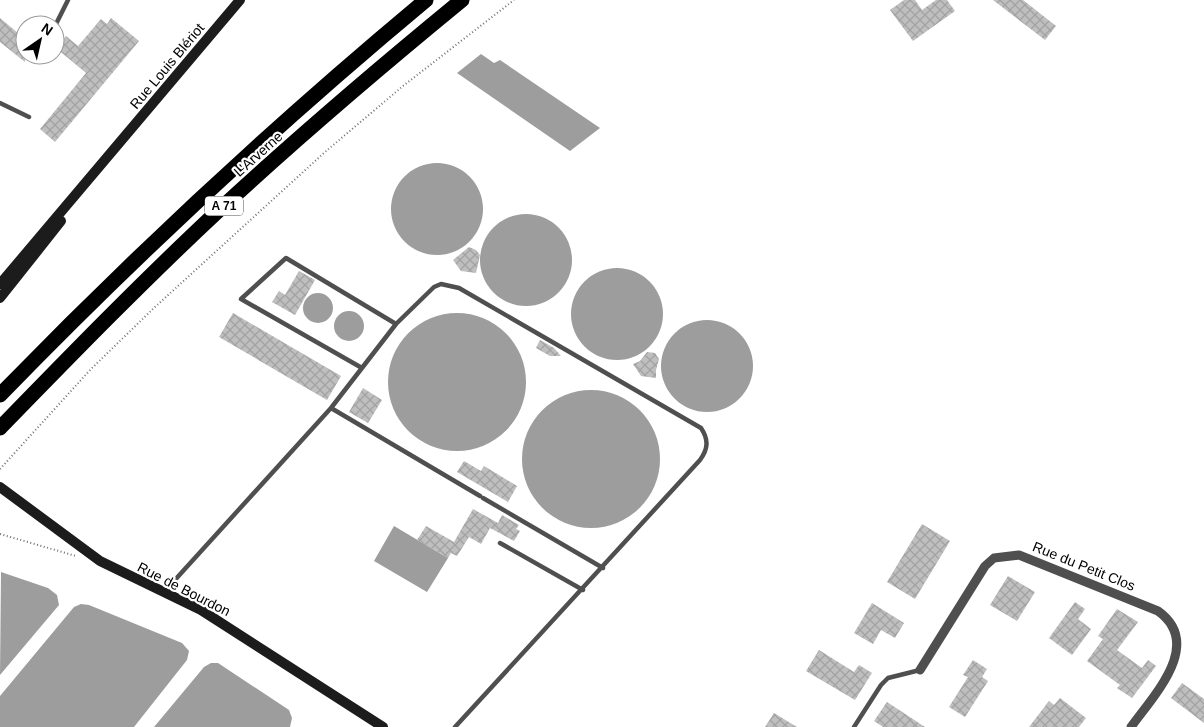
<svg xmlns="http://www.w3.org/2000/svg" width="1204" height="727" font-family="Arial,sans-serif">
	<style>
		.water { fill: #9d9d9d }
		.building { fill: url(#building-cross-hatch) }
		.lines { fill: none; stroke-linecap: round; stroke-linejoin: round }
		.path { stroke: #717171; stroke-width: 2; stroke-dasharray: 1 2.5; stroke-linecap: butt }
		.service { stroke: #4f4f4f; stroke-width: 4.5 }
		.minor { stroke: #4f4f4f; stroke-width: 9 }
		.secondary { stroke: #1c1c1c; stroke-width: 10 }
		.motorway { stroke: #000; stroke-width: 15 }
		.labels { text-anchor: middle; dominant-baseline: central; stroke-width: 4.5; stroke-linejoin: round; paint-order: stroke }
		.shield { fill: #fff; stroke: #4c4c4c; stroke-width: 1 }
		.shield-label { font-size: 12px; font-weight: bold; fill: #000 }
		.street-label { font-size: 14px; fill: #000; stroke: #fff }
	</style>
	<defs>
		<pattern id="building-cross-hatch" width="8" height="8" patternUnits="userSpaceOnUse" patternTransform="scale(1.25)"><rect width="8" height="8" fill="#bfbfbf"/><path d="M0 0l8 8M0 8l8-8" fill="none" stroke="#a2a2a2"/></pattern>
	</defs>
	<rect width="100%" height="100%" fill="#fff"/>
	<path class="water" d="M481 54 494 63 500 60 600 128 570 151 457 73Z
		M391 209a46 46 0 1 1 92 0a46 46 0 1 1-92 0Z
		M480 260a46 46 0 1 1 92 0a46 46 0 1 1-92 0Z
		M571 314a46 46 0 1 1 92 0a46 46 0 1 1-92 0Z
		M303 308a15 15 0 1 1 30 0a15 15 0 1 1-30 0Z
		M334 326a15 15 0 1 1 30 0a15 15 0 1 1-30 0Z
		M388 382a69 69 0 1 1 138 0a69 69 0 1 1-138 0Z
		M661 366a46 46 0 1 1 92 0a46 46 0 1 1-92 0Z
		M522 459a69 69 0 1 1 138 0a69 69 0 1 1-138 0Z
		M394 526 448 558 427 592 374 561Z
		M1 572 48 588 57 595 59 605 0 675Z
		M81 604 89 605 182 643 189 651 187 660 134 727H0V696L74 607Z
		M211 663H218L289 710 292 718 290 727H154L204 667Z"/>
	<path class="building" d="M904 0H915L922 10 936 0H947L955 11 913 41 890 10Z
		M993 0H1023L1056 26 1045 40Z
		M0 18 25 39V62L0 42Z
		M111 18 139 41 55 142 40 129 86 73 56 48 66 36 78 46 101 19 107 24Z
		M469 247 476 250 480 255 476 273 461 271 453 260Z
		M299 271 315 280 295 315 272 302 279 291 285 295Z
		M233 313 341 376 327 400 219 337Z
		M540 340 554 348 561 356H550L536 348Z
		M647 352 655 353 659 359 656 370V378L641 376 633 364 640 361Z
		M363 388 382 400 368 423 349 412Z
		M464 461 481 471 484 466 517 486 508 502 457 472Z
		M473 509 498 523 502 515 519 525 516 529 520 531 514 541 490 528 481 544 469 537 457 556 451 553 448 558 417 540 426 526 454 542Z
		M922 524 950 541 915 599 887 582Z
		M1008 576 1035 592 1017 621 990 605Z
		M1075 602 1085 609 1078 619 1091 629 1072 655 1049 638Z
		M872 603 904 623 895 638 881 630 873 644 854 633Z
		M1117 609 1138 622 1117 650 1142 668 1148 660 1156 666 1132 698 1117 688 1120 685 1087 661 1103 639 1098 636Z
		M819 650 854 672 859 665 872 673 855 700 806 671Z
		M973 660 987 669 982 677 988 681 965 717 949 707 968 677 963 675Z
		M1182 683 1204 699V723L1171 698Z
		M1060 698 1086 718 1079 727H1029L1049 701 1054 705Z
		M887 702 925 727H883L874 721Z
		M774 713 797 727H765Z"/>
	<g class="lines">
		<path class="path" d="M0 469 91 369 155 307 325 152 403 86 514 0
			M0 534 76 556"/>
		<path class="service" d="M55 26 68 0
			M0 103 29 117
			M362 368 241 299 286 258 396 324
			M331 408 480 496
			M483 498 603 568
			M500 543 583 590
			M164 592 331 408 396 324 434 287 441 284 459 288 701 428C709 440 708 449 700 460L455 727
			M854 727 881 685 888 678 920 670"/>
		<path class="minor" d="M920 670 985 566 994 558 1019 555 1158 611C1204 644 1154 695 1131 727"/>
		<path class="secondary" d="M0 284 240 0
			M0 298 61 221
			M0 487 100 561 201 610 383 727"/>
		<path class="motorway" d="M0 395C135 256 277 124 426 0
			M0 428C72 354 143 281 218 211 297 138 379 68 462 0"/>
	</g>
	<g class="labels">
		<rect class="shield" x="205" y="196.5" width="38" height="19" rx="4"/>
		<g class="shield-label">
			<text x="224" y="206">A 71</text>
		</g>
		<g class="street-label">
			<text transform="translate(167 66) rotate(-50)">Rue Louis Blériot</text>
			<text transform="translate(258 154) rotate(-42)">L'Arverne</text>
			<text transform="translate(1084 566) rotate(22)">Rue du Petit Clos</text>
			<text transform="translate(184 589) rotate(27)">Rue de Bourdon</text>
		</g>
	</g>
	<g transform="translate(40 40) rotate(34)"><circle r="24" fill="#ffffff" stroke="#999999"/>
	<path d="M0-4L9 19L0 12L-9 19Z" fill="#000000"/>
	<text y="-8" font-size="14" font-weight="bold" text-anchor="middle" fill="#000000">N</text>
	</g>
</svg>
